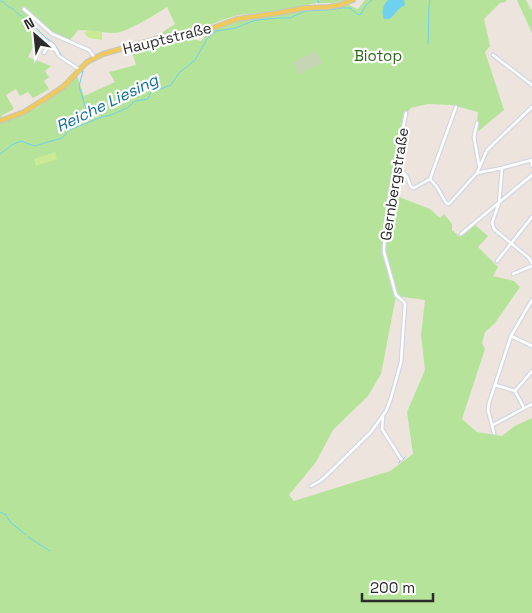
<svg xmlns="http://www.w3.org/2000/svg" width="532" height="613" font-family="'Space Grotesk',sans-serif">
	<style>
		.green { fill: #b5e399; fill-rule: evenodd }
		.cemetery { fill: #c6d6b4 }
		.pitch { fill: #c9eb95 }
		.water { fill: #6fd1ef }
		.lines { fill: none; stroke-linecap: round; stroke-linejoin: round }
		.stream { stroke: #6fd1ef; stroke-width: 1 }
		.minor-casing { stroke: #d2d6e3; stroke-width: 5 }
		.major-casing { stroke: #c4c4c4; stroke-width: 6 }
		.minor { stroke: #fff; stroke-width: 2.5 }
		.major { stroke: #f1ca5d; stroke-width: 4 }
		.labels { text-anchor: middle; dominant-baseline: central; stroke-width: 4.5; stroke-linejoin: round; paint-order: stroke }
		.street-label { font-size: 15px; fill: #2b2b2b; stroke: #fff }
		.park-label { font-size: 15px; fill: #2d681a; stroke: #fff }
		.water-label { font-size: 16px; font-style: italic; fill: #0d6f9c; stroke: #fff }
	</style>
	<rect width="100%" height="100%" fill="#ede5dd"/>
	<path class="green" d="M0 0H346L333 3H316L303 6 313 8 346 4 358 9 365 0H507L505 2 500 3 484 19 490 46 485 52 504 110 476 133 478 112 452 105 428 104 411 108 405 114 391 194 430 209 440 218 444 214 452 224V230L460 237 474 224 488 236 478 247 498 267 493 276 514 281 520 287 495 323 485 332 482 343 485 349 462 419 477 432 502 436 515 426 532 418V613H0ZM167 7 175 24 163 32 162 36 200 29 222 20 238 15 271 12 241 19 211 29 201 41 179 35 161 38 160 41 132 52 136 65 109 72 115 82 84 96 77 76 62 89 37 108 4 121 1 116 14 109 6 95 16 89 20 96 28 92 33 98 49 89 44 81 49 77 45 71 51 66 28 57 40 34 26 23 28 15 68 43 78 30C90 30 102 33 114 33 126 33 156 14 167 7ZM396 296 425 300 421 335 425 370 407 412 413 454 390 471 294 501 289 495 316 462 333 430 368 396 381 374Z
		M517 0H526L531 10 532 9V33Z"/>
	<path class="cemetery" d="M316 51 322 63 299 74 293 62Z"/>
	<path class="pitch" d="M89 30 102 32V40L89 38 84 33Z
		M55 152 57 159 36 166 34 159Z"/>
	<path class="water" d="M388 0H404L405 5C403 6 401 7 399 9 393 14 393 20 384 19 381 12 383 5 388 0Z"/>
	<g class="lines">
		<path class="stream" d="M318 0 319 3
			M0 1H2L9 7 13 9 16 12 25 19 29 24 36 28 46 38 54 43 62 56 78 67
			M428 44 429 5 430 0
			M83 71 79 86 88 116 91 120
			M0 154 12 145 21 141 34 146 62 138 69 130 102 117 111 115 127 108 135 101 148 99 150 93 171 85 179 73 195 60 207 39 216 31 236 28 250 22 257 20 279 18H290L305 11 327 10 343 8H350L357 14 360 15 366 5 372 0
			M403 459 405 457
			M399 463 401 460
			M0 512 6 515 10 522 26 535
			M28 537 50 551"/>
		<defs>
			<path id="minor" d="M24 9 52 34 89 50 95 58
				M44 53 50 43 53 45 59 56 80 70
				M493 55 532 85
				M477 123 474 137 479 165
				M531 161 532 166
				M395 164H397L407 177 411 187 414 188 430 179 437 187 446 203 449 204 477 173 502 168 532 160
				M502 169 499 203 492 223 494 229 529 258 532 263
				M477 173 487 150 532 107
				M430 179 456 107
				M461 234 532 175
				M497 261 532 217
				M513 274 532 266
				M511 336 532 346
				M495 385 515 391 524 408
				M515 391 532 371
				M383 417 382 429 401 459
				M493 425 532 404
				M494 433 488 410 489 403 511 336 532 300
				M311 486 320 481 326 476 371 432 386 411 391 398 401 362 405 304 404 302 396 295 384 252V246L389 199 406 113"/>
			<path id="major" d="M0 121 24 112 51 95 64 86 87 62 103 54 163 37 204 31 237 19 278 13 304 8 329 7 340 5 353 0"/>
		</defs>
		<use href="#minor" class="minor-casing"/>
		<use href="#major" class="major-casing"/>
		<use href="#minor" class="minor"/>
		<use href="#major" class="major"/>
	</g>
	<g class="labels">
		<g class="street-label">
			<text transform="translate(167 38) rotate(-14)">Hauptstraße</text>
			<text transform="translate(394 184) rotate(-81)">Gernbergstraße</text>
		</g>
		<g class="park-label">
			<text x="378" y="55">Biotop</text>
		</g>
		<g class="water-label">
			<text transform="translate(107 103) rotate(-26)">Reiche Liesing</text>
		</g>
	</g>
	<g transform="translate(35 35) rotate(333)" stroke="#ffffff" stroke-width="4" paint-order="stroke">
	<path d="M0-4L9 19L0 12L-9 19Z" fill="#2b2b2b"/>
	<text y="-8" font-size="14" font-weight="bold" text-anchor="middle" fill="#2b2b2b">N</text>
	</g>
	<path d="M362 593v8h71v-8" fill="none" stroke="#2b2b2b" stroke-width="2.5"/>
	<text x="370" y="593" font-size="15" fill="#2b2b2b" stroke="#ffffff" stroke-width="4" paint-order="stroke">200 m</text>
</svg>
